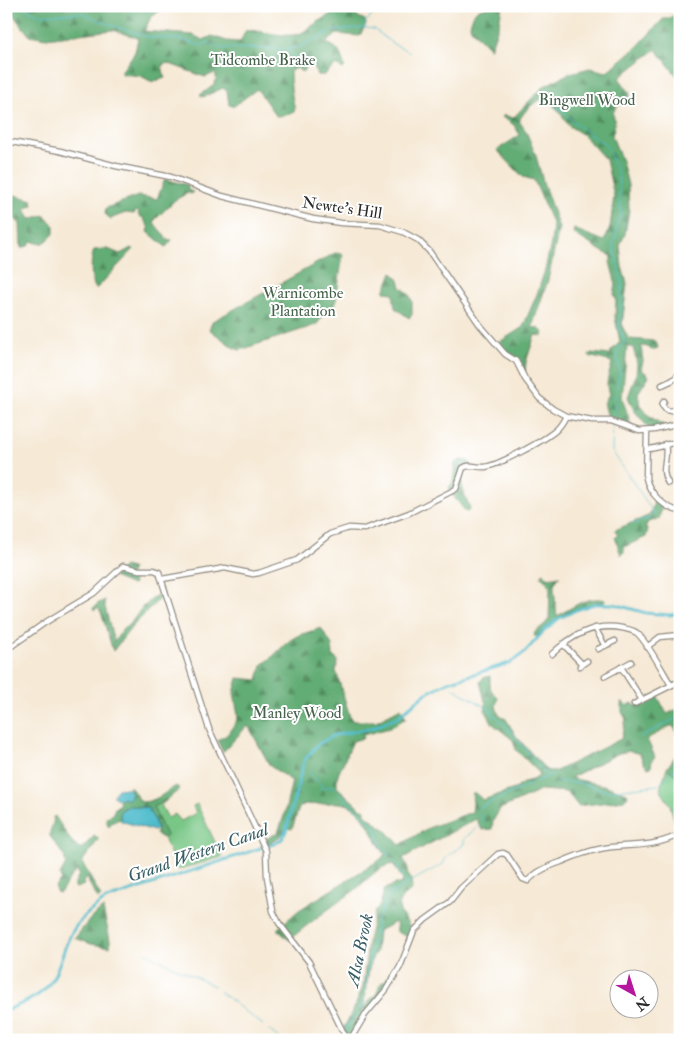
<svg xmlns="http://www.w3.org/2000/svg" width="686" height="1046" font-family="'IM FELL Double Pica',serif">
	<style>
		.grass { fill: #79c787; stroke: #527959 }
		.forest { fill: url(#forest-firs); stroke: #466c50 }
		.water { fill: #50bccc; stroke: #3e747c }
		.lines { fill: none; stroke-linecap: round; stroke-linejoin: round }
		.stream { stroke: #50bccc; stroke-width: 1 }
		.canal { stroke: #50bccc; stroke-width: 3 }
		.minor-casing { stroke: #908a80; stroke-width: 7 }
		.minor { stroke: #fff; stroke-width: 4.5 }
		.labels { text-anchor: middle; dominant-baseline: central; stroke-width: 4; stroke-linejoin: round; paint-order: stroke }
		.park-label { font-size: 16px; fill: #46624b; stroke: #fff }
		.street-label { font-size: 16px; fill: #2b2b2b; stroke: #fff }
		.water-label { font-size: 18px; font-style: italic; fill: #385e63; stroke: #fff }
	</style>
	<defs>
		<pattern id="forest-firs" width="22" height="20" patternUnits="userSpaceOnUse" patternTransform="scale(1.25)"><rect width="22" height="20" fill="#62ac74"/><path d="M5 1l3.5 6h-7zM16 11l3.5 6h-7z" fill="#518c5f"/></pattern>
	</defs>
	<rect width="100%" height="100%" fill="#fff"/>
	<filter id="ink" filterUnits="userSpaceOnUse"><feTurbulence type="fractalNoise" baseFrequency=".02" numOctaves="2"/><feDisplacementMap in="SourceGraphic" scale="10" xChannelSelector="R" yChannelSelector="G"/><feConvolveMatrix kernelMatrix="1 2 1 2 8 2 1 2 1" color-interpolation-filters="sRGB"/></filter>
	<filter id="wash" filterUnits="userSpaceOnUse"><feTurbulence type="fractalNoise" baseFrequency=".0096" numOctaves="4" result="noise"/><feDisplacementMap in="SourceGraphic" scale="20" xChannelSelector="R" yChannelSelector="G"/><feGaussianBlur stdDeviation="1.12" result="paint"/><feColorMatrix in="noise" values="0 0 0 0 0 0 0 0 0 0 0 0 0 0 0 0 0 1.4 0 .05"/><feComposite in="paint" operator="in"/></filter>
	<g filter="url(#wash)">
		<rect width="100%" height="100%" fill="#f6e9d5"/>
		<path class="grass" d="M667 768 678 777H680V832L678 833 670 805 660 789Z
			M167 800 161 805 168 818 175 814 181 821 196 813 193 806 197 804 222 857 177 870 164 838 166 835 153 807Z"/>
		<path class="forest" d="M6 6H167L151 17 144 31 193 35 203 40 212 36 227 41 240 42 246 30H249C263 31 285 38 299 34 303 33 308 28 312 26 334 11 339 7 365 20L366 24 360 36 337 34 326 43C340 48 340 53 345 67L343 69 336 65 324 75H317L312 65 307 60 304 63 305 69 302 72 297 68 290 71C290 80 292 101 295 108L294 112 286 115 276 116 257 89 234 106 229 105 227 91 223 88 203 97 200 95C208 89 220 84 215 73L205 77 167 63 162 65 165 78 152 82 141 76 122 74 121 72 135 52 138 38 113 30 46 38 29 35Z
			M491 6H502L499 24 490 49 471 29 470 25C474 9 477 9 491 6Z
			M677 14 680 16V80L656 49 619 78 630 93 628 100 616 107 613 113 615 124 612 136 622 161 628 185 629 210 625 234 620 245 622 267 627 283 622 326 629 339 656 341 658 348 651 350 648 347 641 346 643 361 641 369 649 376 638 393C639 409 650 418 664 425L650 430 634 410 628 397 636 375 637 364 633 347H627L622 398 630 421 628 426 608 418 604 403 609 394C604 382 610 374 612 362L589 356 591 353 610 355 611 351 620 342 615 317 616 299 614 294 616 285 610 262 612 256 603 252 573 233 574 229 604 241 610 228 614 196 606 160 582 134 569 126 559 111 545 98C535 100 523 112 519 121L526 131 536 156 544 185 559 228 548 280 532 327 538 328 544 333 543 336 535 335 526 362 525 372 520 361 507 352 498 343 523 327 537 294 545 270 551 243 553 225 534 180 523 177 497 150 520 135 514 125 502 117 504 115 513 118 544 86 570 73 590 68 607 72 638 46 663 19H667Z
			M165 179 188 185V190L193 192 192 194 188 193 175 200 154 221C156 228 163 231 166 239L172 240 166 247 148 232 149 228 143 218 138 215 139 212 136 211 134 214 126 213C121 215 116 216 111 219L105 214 106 208 138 196 157 199Z
			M6 195H15L32 200 33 205 25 209 30 219 44 215 54 225V234L47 241 40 244 31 241 28 246 21 248 20 224 10 214 6 215Z
			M131 248 134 249 96 289C90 281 90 260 94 250L108 249 120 254Z
			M335 253 343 254 336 300 332 310 328 311 316 325 240 350 234 348 209 329 213 321Z
			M392 272 399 280 401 287 409 294 412 301V315L409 318 395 308 393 293 384 292Z
			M461 460 469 461 471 468 466 469C457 481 465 495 470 508L469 511 466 512 451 493 449 488 453 482 455 463Z
			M655 499 662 505 659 519 648 522 645 528 648 529 646 537 626 546 624 548V552L621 555 615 537 618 535 615 530 650 515Z
			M124 567 132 569 130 574 133 577 134 584 132 585 113 577Z
			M543 573C549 580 551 577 560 576L554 584V589L557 616C572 608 587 595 605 600L604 602C577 605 555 617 537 636H534L535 632 545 624 549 619 550 588 548 583 541 577Z
			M163 592 164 594 162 596 131 628 113 651 101 612 98 608 94 610 93 608 97 604 105 600 104 603 114 642 123 629 131 623 143 606 146 605 152 598Z
			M321 628 332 645 333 655 338 661 336 671 350 717 353 721H376L401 708 406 718 390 728 363 735V738L353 741 337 777V787L360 808 365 810V814L378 824 380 827H383L400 845 428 828 472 812 473 804 472 793H475L483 800 517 788 524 782 535 779 540 774 516 750 513 740 493 724 485 710 486 705 480 682 483 678 490 676C490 688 489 690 498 697L496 706 499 715 506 719 516 736 546 770 554 772 621 739 626 719 622 712V701L626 706 633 703 635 706 657 695 667 714 680 708V737L673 726H670C662 732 655 734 647 739L655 757 652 760 651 767 648 768 644 764 640 754 630 751 619 753 570 778 603 785 627 793 628 796 624 800 578 806 567 792 542 790 500 809 493 821 492 829 482 830 476 819 403 858 408 868 407 873 411 879 412 889C409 893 403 895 400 901 394 911 410 921 411 932L408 937 397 932 396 922 378 931 376 951 370 963 364 1003 359 1012 377 993 381 983 385 981 391 971 394 972V974L351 1035 347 1036 343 1029 353 1011 363 987 368 940 373 919 375 910 380 905 384 890 395 884H400L403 881 402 878 393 864C377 866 364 884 351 893 330 908 309 923 289 940L277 929 299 910 381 859 385 854C372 837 365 805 340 803 327 802 317 806 305 804L299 808 292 829 286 828C281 837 276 841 266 844L265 840 278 832 284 816 292 781 270 766 249 727H246L223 752 217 740 227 735 236 722 238 716 234 693 238 678 258 680 262 665C275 657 283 643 297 636 304 633 313 631 321 628Z
			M680 749V777H678L667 768Z
			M130 786 141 802C156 802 164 793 176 786L180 789 169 798 153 807 166 835 165 837 163 838 156 834 157 827 148 808 132 806 122 809 120 819 111 823 109 827 108 826 106 818 112 815 115 808 119 804 120 799 130 798Z
			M55 816 69 838 78 848H82L95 835 98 838V840L82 862 101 897 98 899 86 878 83 882 84 885 76 888 74 886 79 874 77 871C68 877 67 885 60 893L56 892 55 887 61 880 60 875 66 864 64 856 50 836C49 829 55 824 53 817Z
			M103 908C104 917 112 941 110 947L91 944 75 938 91 918Z"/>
		<path class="water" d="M126 788 130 790 131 796 129 799H125L123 798 118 799 114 797V794L118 789Z
			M129 806 148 808 154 820 157 829 154 831 121 821 120 811Z"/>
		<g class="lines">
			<path class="stream" d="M23 6 39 15 82 13 108 24 148 37 183 40 202 46 207 42 220 48 287 49 300 47 331 31 364 28 374 29 393 44 410 52
				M364 27 365 22 383 6
				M287 49 298 62
				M554 103 559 109 563 110C571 122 588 132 599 141H602L607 147 618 174 621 215 617 223 616 236 613 244 622 283 619 330 621 332 625 343 618 348 617 355 620 371 615 396 614 418
				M613 424 612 451 654 513 650 518 632 524
				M453 688 491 710 493 714 507 727 547 776
				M641 737 680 716
				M309 772 321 785 322 789 332 786 376 828 380 843 389 856
				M556 779 560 782 581 783 607 791 658 785
				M660 784 680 764
				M478 808 553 774
				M394 861 407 884
				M410 882 443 864C446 853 457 851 464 844V839L483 822 480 814
				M146 953 214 986
				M220 992 263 1025
				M269 1030 281 1040
				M346 1030 353 1016 361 1007 365 992 367 973 377 925 376 922 390 894 408 883"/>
			<path class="canal" d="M6 1011C19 1004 34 1000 44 990 58 976 61 955 69 938 77 921 91 909 107 899L276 843 282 839 286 831 304 761 317 745 327 739 335 735 372 728 398 717 425 694 448 682 510 663 525 652 543 632 558 619 576 610 594 604H614L646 613 670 615 680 613"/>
		</g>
	</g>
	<g filter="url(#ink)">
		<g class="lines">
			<defs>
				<path id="minor" d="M6 141 60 151 116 166 171 177 222 196 313 219 341 223 380 225 403 232 418 240 429 251 480 325 505 354 516 361 525 379 539 398 553 409 566 416 576 418 592 421H611L639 431 654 430 680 424
					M662 385 673 380 680 373
					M664 401 662 405 666 410 671 411 680 408
					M647 431 646 478C649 493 665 509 680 511
					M665 444C669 459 659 469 668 483
					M647 449C658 449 669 443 680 441
					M162 579 225 568 253 574 259 573 297 560 330 534 349 528 365 529 409 513 456 489 463 468C470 463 477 468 485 467 499 465 543 441 555 431 560 427 563 422 566 416
					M595 628 605 646
					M563 644 582 664
					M647 647 660 637 680 635
					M598 649 615 641
					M6 650 46 622 94 593 123 566 139 570H154L159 572 209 729 266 851 267 877 273 911 279 923 309 962 347 1040
					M552 654C572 635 594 623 622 628 627 629 633 630 637 633 648 643 663 672 671 685
					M580 666 587 661
					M621 667 642 700
					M605 676 631 662
					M634 704 680 681
					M350 1040 365 1015 386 990 400 967 414 931 425 920 450 902 461 888 498 854 503 853 507 855 523 879 528 881C536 871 549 866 561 862 575 856 590 850 605 848 632 844 654 848 680 834"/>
			</defs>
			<use href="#minor" class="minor-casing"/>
			<use href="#minor" class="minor"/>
		</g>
	</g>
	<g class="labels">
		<g class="park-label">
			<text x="263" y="60">Tidcombe Brake</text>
			<text x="587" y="100">Bingwell Wood</text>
			<text x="303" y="293">Warnicombe<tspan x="303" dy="18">Plantation</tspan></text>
			<text x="297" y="713">Manley Wood</text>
		</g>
		<g class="street-label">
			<text transform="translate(342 208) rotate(8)">Newte's Hill</text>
		</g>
		<g class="water-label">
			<text transform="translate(198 853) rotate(-19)">Grand Western Canal</text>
			<text transform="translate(360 950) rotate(-78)">Alsa Brook</text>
		</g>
	</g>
	<rect width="686" height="1046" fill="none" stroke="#fff" stroke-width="25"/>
	<g transform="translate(634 994) rotate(141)"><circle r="24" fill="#ffffff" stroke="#aaaaaa"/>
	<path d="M0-4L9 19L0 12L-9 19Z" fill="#b5179e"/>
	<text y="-8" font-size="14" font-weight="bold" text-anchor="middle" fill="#2b2b2b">N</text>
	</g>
</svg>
